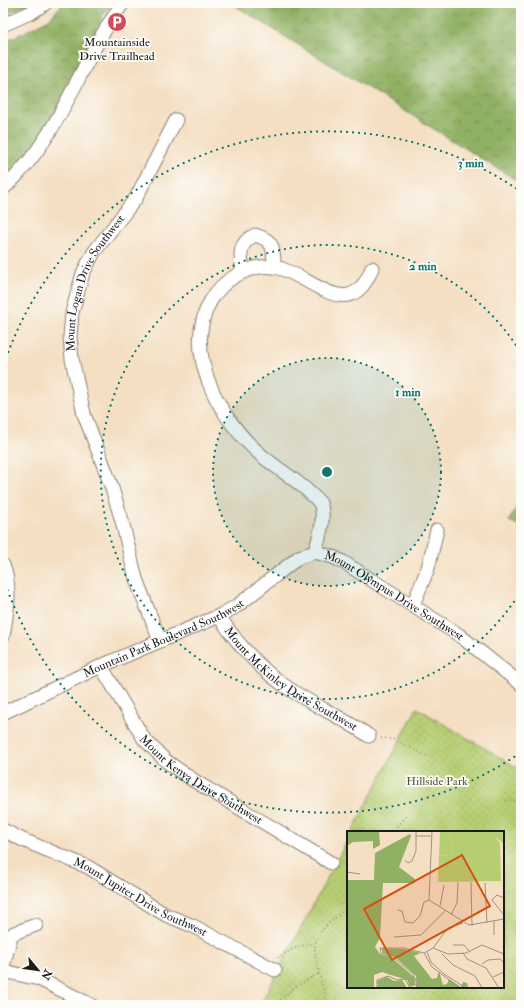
<svg xmlns="http://www.w3.org/2000/svg" width="524" height="1008" font-family="'IM FELL Double Pica',serif">
	<style>
		.forest { fill: url(#forest-crowns); stroke: #566640 }
		.park { fill: url(#park-dots); stroke: #697547 }
		.lines { fill: none; stroke-linecap: round; stroke-linejoin: round }
		.minor-casing { stroke: #887e70; stroke-width: 15 }
		.path { stroke: #887e70; stroke-width: 1.5; stroke-dasharray: 1 3; stroke-linecap: butt }
		.minor { stroke: #fff; stroke-width: 13 }
		.ring { fill: none; stroke: #0f766e; stroke-width: 2; stroke-dasharray: 2 4 }
		.labels { text-anchor: middle; dominant-baseline: central; stroke-width: 3.5; stroke-linejoin: round; paint-order: stroke }
		.poi-label { font-size: 12px; fill: #1c1c1c; stroke: #fdfcf7 }
		.street-label { font-size: 12px; fill: #1c1c1c; stroke: #fdfcf7 }
		.park-label { font-size: 12px; fill: #525a3a; stroke: #fdfcf7 }
		.inset-road { fill: none; stroke: #9e9180; stroke-width: 1 }
		.view { fill: #d4530e; fill-opacity: 0.15; stroke: #d4530e; stroke-width: 2 }
		.inset-edge { fill: none; stroke: #1c1c1c; stroke-width: 2 }
		.centre { fill: #0f766e; stroke: #fdfcf7; stroke-width: 2 }
		.ring-label { font-size: 12px; text-anchor: middle; font-weight: bold; fill: #0f766e; stroke: #fdfcf7; stroke-width: 3.5; stroke-linejoin: round; paint-order: stroke }
	</style>
	<defs>
		<pattern id="forest-crowns" width="20" height="18" patternUnits="userSpaceOnUse"><rect width="20" height="18" fill="#90b164"/><path d="M2 6a3 3 0 1 1 6 0M12 15a3 3 0 1 1 6 0" fill="none" stroke="#758f52"/></pattern>
		<pattern id="park-dots" width="8" height="8" patternUnits="userSpaceOnUse"><rect width="8" height="8" fill="#b6ce72"/><path d="M2 2h.1M6 6h.1" fill="none" stroke="#9cb062" stroke-width="1.8" stroke-linecap="round"/></pattern>
	</defs>
	<rect width="100%" height="100%" fill="#fdfcf7"/>
	<filter id="ink" filterUnits="userSpaceOnUse"><feTurbulence type="fractalNoise" baseFrequency=".025" numOctaves="2"/><feDisplacementMap in="SourceGraphic" scale="8" xChannelSelector="R" yChannelSelector="G"/><feConvolveMatrix kernelMatrix="1 2 1 2 8 2 1 2 1" color-interpolation-filters="sRGB"/></filter>
	<filter id="wash" filterUnits="userSpaceOnUse"><feTurbulence type="fractalNoise" baseFrequency=".012" numOctaves="4" result="noise"/><feDisplacementMap in="SourceGraphic" scale="16" xChannelSelector="R" yChannelSelector="G"/><feGaussianBlur stdDeviation="0.9" result="paint"/><feColorMatrix in="noise" values="0 0 0 0 0 0 0 0 0 0 0 0 0 0 0 0 0 1.4 0 .05"/><feComposite in="paint" operator="in"/></filter>
	<g filter="url(#wash)">
		<rect width="100%" height="100%" fill="#f4dfc3"/>
		<path class="forest" d="M3 3H30L3 16Z
			M63 3H113L102 17 38 146 3 186V40L13 38 49 19Z
			M231 3H521V183Z
			M521 498V526L509 521Z"/>
		<path class="park" d="M417 708 521 770V1005H260L348 839V987H503V832H352Z"/>
	</g>
	<g filter="url(#ink)">
		<g class="lines">
			<defs>
				<g id="minor">
					<path d="M3 25 32 12 46 3"/>
					<path d="M3 189C62 136 77 65 123 3"/>
					<path d="M243 271C240 255 238 243 255 235 274 240 274 249 274 267"/>
					<path d="M315 552C319 537 326 518 320 503 304 484 280 471 261 455 221 421 182 354 210 302 216 291 226 281 237 275 248 269 262 265 275 267 311 274 350 327 372 268"/>
					<path d="M3 565C12 588 7 612 3 636"/>
					<path d="M413 605 428 568 437 530"/>
					<path id="s1" d="M219 616C239 647 264 673 294 692 319 708 345 719 369 736"/>
					<path id="s2" d="M160 641 136 579 122 521 111 485 84 414 72 359 70 337 72 313 83 273 94 252 136 198 176 120"/>
					<path id="s3" d="M101 666 144 739 166 761 193 780 331 863"/>
					<path id="s4" d="M3 713 101 666 219 616 237 606 299 557 315 552 333 557 343 562 459 635 521 684"/>
					<path id="s5" d="M3 830 23 840 88 867 166 915 193 926 275 970"/>
					<path d="M3 966 11 936 14 933 36 925"/>
					<path d="M3 971 39 979 91 1005"/>
				</g>
			</defs>
			<use href="#minor" class="minor-casing"/>
			<path class="path" d="M381 738 392 739 429 757
				M506 800 521 801
				M391 832 406 816
				M342 862 348 861
				M278 958 279 956 300 946 314 943
				M275 1005C288 991 301 982 319 974
				M327 1005C328 999 324 990 322 984 309 937 312 937 348 907"/>
			<use href="#minor" class="minor"/>
		</g>
	</g>
	<circle cx="327" cy="472" r="114" fill="#0f766e" fill-opacity=".12"/>
	<g class="ring">
		<circle cx="327" cy="472" r="114"/>
		<path d="M521 591A227 227 0 1 1 521 353"/>
		<path d="M520 753A341 341 0 0 1 4 580M4 364A341 341 0 0 1 520 191"/>
	</g>
	<defs>
		<symbol id="parking-disc" viewBox="-11 -11 22 22"><circle r="9.5" fill="#d1495b" stroke="#fdfcf7"/><path d="M-3.5-5.5H1a3.5 3.5 0 0 1 0 7H-1V5.5H-3.5ZM-1-3.4V-.6H.8a1.4 1.4 0 0 0 0-2.8Z" fill="#fff"/></symbol>
	</defs>
	<g fill-rule="evenodd">
		<use href="#parking-disc" x="106" y="11" width="22" height="22"/>
	</g>
	<g class="labels">
		<g class="poi-label">
			<text x="117" y="42">Mountainside<tspan x="117" dy="14">Drive Trailhead</tspan></text>
		</g>
		<g class="street-label">
			<text stroke="none"><textPath href="#s2" startOffset="378">Mount Logan Drive Southwest</textPath></text>
			<text stroke="none"><textPath href="#s4" startOffset="444">Mount Olympus Drive Southwest</textPath></text>
			<text stroke="none"><textPath href="#s4" startOffset="177">Mountain Park Boulevard Southwest</textPath></text>
			<text stroke="none"><textPath href="#s1" startOffset="97">Mount McKinley Drive Southwest</textPath></text>
			<text stroke="none"><textPath href="#s3" startOffset="155">Mount Kenya Drive Southwest</textPath></text>
			<text stroke="none"><textPath href="#s5" startOffset="153">Mount Jupiter Drive Southwest</textPath></text>
		</g>
		<g class="park-label">
			<text x="437" y="781">Hillside Park</text>
		</g>
	</g>
	<g transform="translate(347 831)">
		<rect width="157" height="157" fill="#f4dfc3"/>
		<path d="M0 0H32L33 14 26 18V10L6 11 0 15ZM63 3 64 5 52 36 68 48V52H36L33 107 28 116 33 123 43 125 67 146 69 154 63 156 60 149 35 141 27 144V157H0V49H27L28 22ZM34 117 57 118 74 122 67 125 85 148 90 147 92 140 96 154 100 153 102 148 114 156 116 151 120 152 121 156 119 157H70L69 145 48 126 36 122ZM40 146 47 150 55 149 60 157 31 156 30 150Z" fill="#90b164"/>
		<path d="M93 0H101L107 18 104 25 92 24ZM154 0H157V13L148 6Z" fill="#b6ce72"/>
		<path d="M101 0H154L148 6 153 12 154 50 91 51 92 24 104 25 107 18Z" fill="#b6ce72"/>
		<path class="inset-road" d="M69 5H84M58 29 61 32 65 30 69 20V0M0 41 13 43M124 51 125 95M138 52 140 92M157 67 150 64 145 69 157 84M82 69 122 94 157 88M82 69 85 0M93 75 97 54M51 79 55 80 58 91 66 92 73 85 77 71 82 69M104 84 110 72 111 51M147 90V104M47 106 74 104 99 79M106 114H117L122 120M86 117 101 123 119 122 135 114 157 123M80 121 84 131 97 143 119 157M77 122 85 136 113 157M116 122 120 128 139 137 152 157M95 123 106 134 128 145 135 157M135 133 141 129 153 128 157 132M146 146 157 141M30 157V149L41 145 50 149 58 148 63 157M69 157 70 152 66 143 45 125 34 122 33 117H57L77 122 86 117 101 97 116 92"/>
		<path class="view" d="M115 24 143 75 45 129 17 78Z"/>
		<rect width="157" height="157" class="inset-edge"/>
	</g>
	<circle cx="327" cy="472" r="6" class="centre"/>
	<g class="ring-label">
		<text x="471" y="167">3 min</text>
		<text x="423" y="270">2 min</text>
		<text x="408" y="396">1 min</text>
	</g>
	<rect width="524" height="1008" fill="none" stroke="#fdfcf7" stroke-width="16"/>
	<g transform="translate(38 970) rotate(119)" stroke="#fdfcf7" stroke-width="3" paint-order="stroke">
	<path d="M0-3L7 15L0 10L-7 15Z" fill="#1c1c1c"/>
	<text y="-6" font-size="11" font-weight="bold" text-anchor="middle" fill="#1c1c1c">N</text>
	</g>
</svg>
